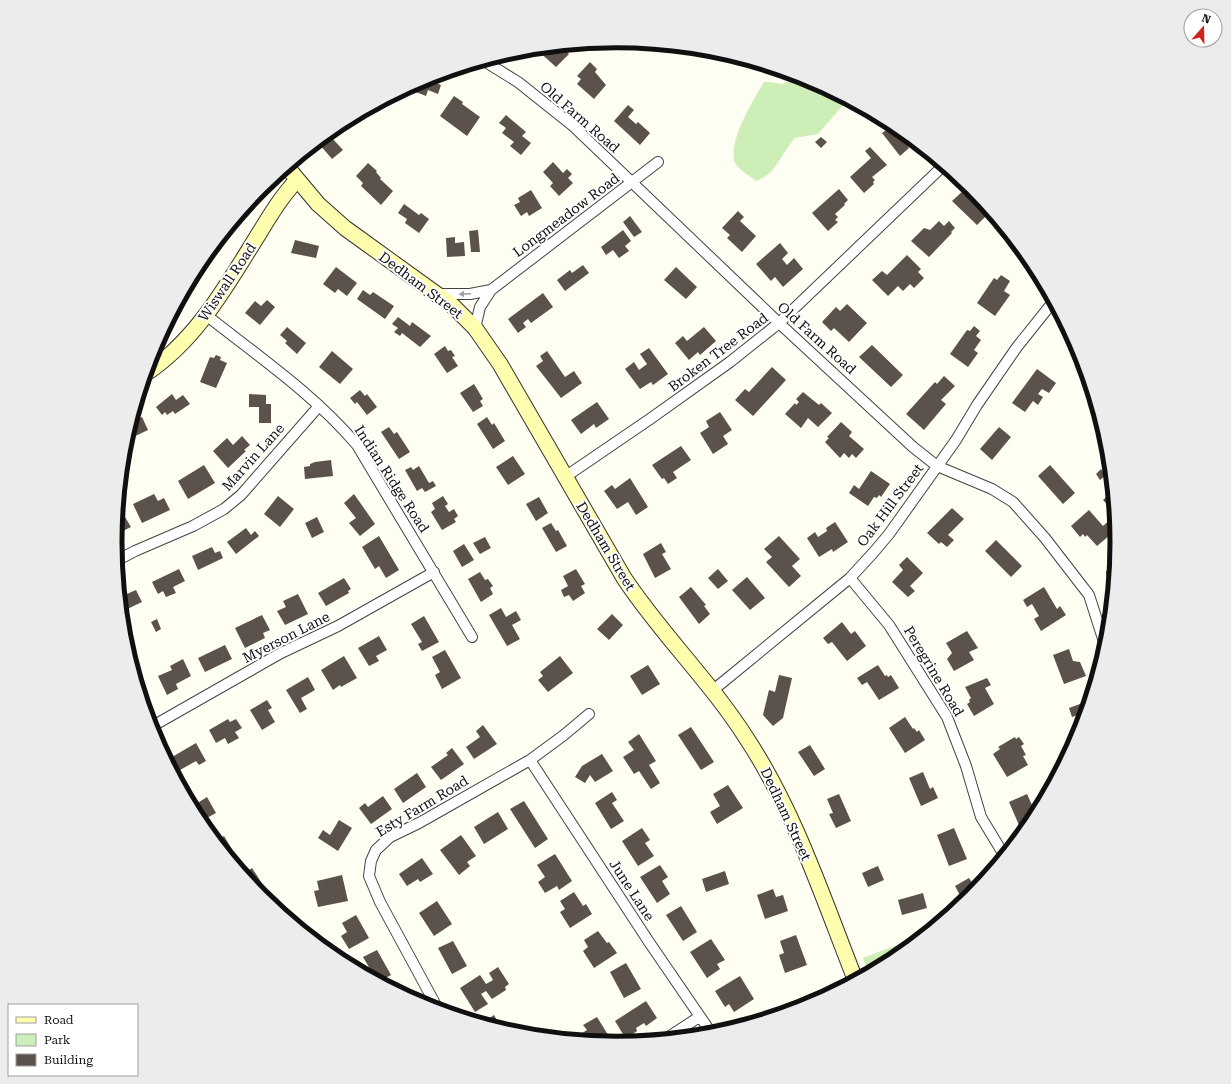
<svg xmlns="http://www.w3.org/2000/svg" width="1231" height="1084" font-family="'Roboto Serif',serif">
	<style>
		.green { fill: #ceeeb7 }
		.building { fill: #5a524b }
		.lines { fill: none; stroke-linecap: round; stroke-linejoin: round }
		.street-casing { stroke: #434343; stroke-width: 12 }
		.secondary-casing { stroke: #323232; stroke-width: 17 }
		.street { stroke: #fff; stroke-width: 10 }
		.secondary { stroke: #fffeae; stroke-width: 15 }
		.oneway { fill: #9f9f9f }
		.labels { text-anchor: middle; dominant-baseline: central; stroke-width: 4; stroke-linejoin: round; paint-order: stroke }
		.street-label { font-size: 14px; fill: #101010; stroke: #fff }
		.rim { fill: none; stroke: #101010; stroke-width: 5 }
	</style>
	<rect width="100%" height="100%" fill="#fffef3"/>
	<path class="green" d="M799 77 807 79 845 99V103L818 134 795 138C782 152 776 175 756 181 750 176 739 170 735 163 727 143 753 100 764 82H769L782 84Z
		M923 935 894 959 868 972 863 958Z"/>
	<path class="building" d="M561 46 569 54 556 67 536 49 555 47 557 49Z
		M590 62 597 69 595 72 606 85 594 99 577 84 581 79 577 76Z
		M426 79 441 85 438 94 428 90 426 96 411 90 412 85Z
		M454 96 463 102 462 104 480 117 467 136 440 116Z
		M628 105 634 110 628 117 636 124 638 122 650 133 640 145 614 121Z
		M506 115 526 132 522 136 531 143 521 155 510 146 514 142 502 133 506 128 499 123Z
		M336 127 340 131 332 138 343 150 332 159 320 145 323 143 320 140Z
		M889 128 894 133 899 129 912 140 907 145 909 148 900 156 882 133Z
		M821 137 827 142 821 148 815 142Z
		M870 147 887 165 872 177 875 180 873 182 874 184 864 193 850 177 871 158 865 151Z
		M553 162 563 173 567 169 572 174 568 178 573 183 559 196 550 186 553 183 543 172Z
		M368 163 377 171 376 172 381 178 380 179 393 191 381 205 361 186 363 183 356 176Z
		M969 187 983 204 978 208 986 216 977 225 952 201 965 189 966 190Z
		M839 189 848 200 844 204 845 205 835 214 838 217 835 220 838 222 828 231 812 213Z
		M531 190 542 208 529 216 527 212 521 216 514 205 520 202 518 198Z
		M404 204 419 215 421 213 429 219 419 233 405 223 407 219 398 213Z
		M738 211 744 217 740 221 756 236 742 252 727 238 730 235 722 228Z
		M630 216 642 232 634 237 623 222Z
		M939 221 944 226 949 221 955 228 951 232 952 233 929 257 911 241 924 228 930 230Z
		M478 230 480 252H471L469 231Z
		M623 230 631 241 625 246 629 251 619 258 613 250 606 255 601 247Z
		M455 237V243L464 242 465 256 447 257 446 238Z
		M295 240 319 246 316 258 291 253Z
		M780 243 788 253 782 259 787 265 794 258 803 269 783 287 775 277 771 281 756 264Z
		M211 249 215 251 211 258 206 255Z
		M907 255 921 269 918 272 924 278 914 288 910 284 903 291 898 286 888 296 872 280 882 271 887 275Z
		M1031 262 1032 264 1041 281 1026 267Z
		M583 265 589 273 565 291 557 280 570 270 572 273Z
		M336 267 357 283 347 296 338 289 335 293 323 284Z
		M676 267 697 287 686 299 664 280Z
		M1001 275 1010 281 1004 291 1010 295 995 316 977 303 994 278 997 280Z
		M189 282 195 286 176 310 175 309Z
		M363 290 370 295 373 292 394 306 385 319 357 299Z
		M543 293 553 307 531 323 528 319 523 323 526 327 518 333 508 319Z
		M267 300 275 307 260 325 245 313 255 301 261 306Z
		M847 304 867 323 849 342 834 328 831 331 822 322 836 307 840 311Z
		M398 317 410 326 412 322 431 336 420 347 402 333 400 336 394 332 398 328 392 324Z
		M974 326 980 331 976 336 981 340 974 350 978 353 968 367 950 354 967 330 970 331Z
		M287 327 306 343 297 354 285 343 287 341 280 335Z
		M704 327 716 341 700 355 698 352 689 360 675 343 683 336 687 341Z
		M872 345 903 375 891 387 859 357Z
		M445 346 448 351 451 350 455 356 452 357 458 366 447 373 434 354Z
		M649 348 668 374 653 385 651 382 640 389 625 369 634 362 639 370 647 364 640 354Z
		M332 351 353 369 340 384 319 367Z
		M547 351 565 377 574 371 582 383 561 398 536 366 543 361 540 356Z
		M216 355 221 357 220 360 227 363 216 388 200 382 210 357 214 358Z
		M772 367 786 380 753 416 735 400 745 389 749 392Z
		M1037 369 1056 383 1049 393 1042 389 1038 394 1043 397 1038 405 1033 401 1025 412 1012 403Z
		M944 376 955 386 941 400 946 404 924 430 906 414 935 382 937 384Z
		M474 384 483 399 480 401 483 406 473 412 460 393Z
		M360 390 365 396 367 394 377 407 367 415 357 402 355 404 350 398Z
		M803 392 819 405 821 403 832 413 818 427 808 418 801 428 785 414 795 403 796 405 799 402 796 399Z
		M172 394 176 400 183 395 190 404 175 414 173 411 167 415 165 412 162 415 156 407Z
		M249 394 266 395V404H271V423H259V407H249Z
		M597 402 609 419 596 428 594 424 581 434 571 420Z
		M720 412 732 430 723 436 728 444 713 454 700 433 709 427 706 421Z
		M135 417 136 419 142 417 148 430 125 441 132 419Z
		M487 417 492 425 494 423 505 441 493 449 477 424Z
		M841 422 852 432 849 436 864 449 856 458 852 454 849 458 844 453 840 458 825 442 829 438 827 437Z
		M389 427 394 434 397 432 410 452 399 459 381 432Z
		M999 427 1011 437 992 460 980 449Z
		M242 436 250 445 244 450 246 451 228 468 213 451 227 438 233 445Z
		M681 446 691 460 673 472 677 478 668 484 664 478 662 479 652 465Z
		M513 456 525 474 508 485 496 467Z
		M331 460 333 476 305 479 304 467 310 466V464L315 462Z
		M204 465 215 483 188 499 178 481Z
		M1050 465 1075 493 1063 504 1038 476Z
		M419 466 429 483 433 481 436 486 425 492 422 488 417 491 405 470 411 467 413 470Z
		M1101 469 1106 475 1100 480 1096 474Z
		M871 471 890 484 881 497 879 495 877 498 874 497 868 506 849 493 854 485 859 489Z
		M630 478 648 507 636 515 628 502 617 509 604 491 612 485 615 489Z
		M1112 492 1113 511 1103 500Z
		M154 494 158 501 164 498 170 510 142 523 133 504Z
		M354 494 375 524 360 536 349 523 356 518 344 503Z
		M278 496 294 509 280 527 264 514Z
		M443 496 448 504 445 506 449 512 454 509 458 516 454 519 456 522 442 530 431 512 435 509 432 503Z
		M539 497 548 513 536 521 526 504Z
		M952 508 964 519 948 535 954 540 947 547 941 542 939 544 927 533Z
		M1089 510 1103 526 1114 516 1115 527 1108 533 1110 535 1097 546 1087 535 1085 537 1083 534 1080 537 1071 526Z
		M125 517 131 527 115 535 117 521Z
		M317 517 324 532 312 538 305 523Z
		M835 522 848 542 833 552 832 549 819 557 807 538 815 532 818 537 827 531 826 528Z
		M551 523 556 531 558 530 567 546 556 552 542 528Z
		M246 528 251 535 255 531 259 536 236 554 227 542Z
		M379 536 399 570 386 578 379 566 375 569 362 547Z
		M779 536 800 559 792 566 801 576 789 587 766 562 772 557 764 549Z
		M485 537 491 548 480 554 473 543Z
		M996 540 1022 566 1011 577 985 551Z
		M661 543 666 552 662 554 671 569 655 578 643 554Z
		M464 544 474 560 462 567 453 551Z
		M212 547 215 553 220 551 223 558 198 570 192 556Z
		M907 557 923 573 910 586 915 591 908 597 892 582 903 570 899 565Z
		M179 569 185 581 173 587 176 593 166 597 163 591 158 594 152 582Z
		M576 569 585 584 581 586 585 593 573 601 569 595 564 597 561 590 568 586 563 576Z
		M718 569 728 581 718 589 708 578Z
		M1114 570 1112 589 1108 590 1106 571Z
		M480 572 485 580 488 579 493 586 490 588 493 594 481 602 468 579Z
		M747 577 765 598 750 610 732 590Z
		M344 578 351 589 348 591 349 593 326 606 318 593Z
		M691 587 706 605 704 606 710 614 699 624 679 597Z
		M1044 587 1057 609 1060 606 1066 615 1041 631 1034 619 1039 616 1032 604 1027 607 1023 600Z
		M136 590 142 602 121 612 120 597Z
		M298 594 308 614 285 625 277 611 286 607 283 601Z
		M501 608 506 617 516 611 521 620 512 625 520 639 507 646 489 615Z
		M612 614 623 625 609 640 597 629Z
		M262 615 270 630 263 633 265 638 245 648 235 628Z
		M424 616 439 642 422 651 418 644 422 642 411 624Z
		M157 619 161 629 156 632 151 622Z
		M842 622 851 634 855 631 866 646 847 661 832 642 828 644 823 638Z
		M967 631 978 648 969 652 974 660 954 671 947 659 952 653 946 643Z
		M379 636 387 650 376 656 379 661 369 666 358 648Z
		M225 645 232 659 205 672 198 658Z
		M1069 649 1073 661 1080 662 1086 676 1064 684 1053 655Z
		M445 650 461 678 442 689 435 675 440 672 432 657Z
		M344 656 357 678 341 687 340 685 333 690 321 670Z
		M560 656 573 673 548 692 538 680 543 676 540 672Z
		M183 659 191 676 176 684 178 689 167 695 158 676 172 670 170 666Z
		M648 665 660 684 642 695 630 676Z
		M878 665 885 676 887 675 888 677 891 675 899 688 879 700 867 682 862 685 857 678Z
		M779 675 792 678 783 718 773 726 763 715 769 690 775 692Z
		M308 677 315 690 301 698 307 709 300 713 286 690Z
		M987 678 991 685 985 688 994 704 974 716 967 704 970 702 969 700 971 698 965 687Z
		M138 679 149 701 143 703 136 680Z
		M267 700 272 708 268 710 275 722 262 730 250 710Z
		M1088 701 1081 724 1078 715 1072 717 1069 708Z
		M905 717 913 729 914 728 917 732 919 730 925 740 905 753 889 728Z
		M228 719 230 722 236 719 242 728 235 732 239 738 228 744 225 738 216 743 209 730Z
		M483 725 497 744 474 759 466 747 480 737 476 731Z
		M691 727 714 762 701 770 678 735Z
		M639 734 656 761 649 765 660 783 651 789 639 771 634 774 623 757 634 750 628 742Z
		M1015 737 1016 739 1019 737 1024 744 1021 746 1026 755 1023 756 1028 765 1007 777 993 754 1000 749 998 747Z
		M196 743 206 761 199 765 196 761 180 770 172 757Z
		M810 745 825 769 814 776 798 752Z
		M452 748 464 764 441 780 431 767 448 755 446 753Z
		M602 754 613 771 595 782 590 775 585 783 575 777 582 766Z
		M923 772 930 789 933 787 938 798 921 806 909 778Z
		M417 773 426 787 403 803 394 789Z
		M728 785 743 808 717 824 710 812 720 806 713 794Z
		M612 792 617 800 612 803 624 821 611 829 595 803Z
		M839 794 851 821 836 828 829 814 833 813 827 799Z
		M1027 794 1036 814 1022 832 1009 802Z
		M383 796 392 809 371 824 359 808 365 803 368 807Z
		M207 797 216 813 205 819 196 804Z
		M524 801 548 839 535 848 510 809Z
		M498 812 508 829 484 844 474 827Z
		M339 820 352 828 338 851 318 838 323 830 330 835Z
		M642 828 650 840 645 843 654 856 638 866 622 841Z
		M954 828 967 859 949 866 937 835Z
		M461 835 476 856 467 862 470 866 459 875 440 850Z
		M224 836 233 851 227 854 216 841Z
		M555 854 572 881 559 890 557 886 545 893 538 882 545 877 537 865Z
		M422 858 433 874 420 882 418 879 407 886 399 874Z
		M660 865 668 877 662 881 670 894 657 903 640 877Z
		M878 866 884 880 868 887 862 873Z
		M252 868 267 891 260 895 243 874Z
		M725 871 729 884 706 892 702 879Z
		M342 875 348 901 318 907 314 891 319 890 317 881Z
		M969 878 976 889 957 907 956 904 963 901 955 886Z
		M773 889 776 897 783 895 788 911 765 919 757 895Z
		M574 892 583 906 586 904 592 914 570 928 560 912 565 909 560 901Z
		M923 893 927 908 902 915 898 900Z
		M437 901 452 924 434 936 419 913Z
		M681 906 697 932 683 941 666 915Z
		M356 915 369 938 349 949 341 936 347 932 342 923Z
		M598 931 607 943 609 942 617 953 594 968 583 951 588 947 584 940Z
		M796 935 807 965 785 973 779 955 784 953 780 941Z
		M711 939 725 960 717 964 720 969 707 978 690 952Z
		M453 941 467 966 452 974 438 948Z
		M377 950 391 975 380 981 376 979 363 957Z
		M626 963 641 989 624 998 610 972Z
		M498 967 509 984 505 987 506 990 492 999 486 991 481 994 488 1004 475 1012 460 988 480 975 486 984 493 980 489 973Z
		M740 976 754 999 734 1012 729 1004 725 1007 715 991Z
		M817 997 818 999 801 1007 800 1003Z
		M646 1001 657 1018 646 1026 644 1023 636 1028 637 1031 626 1039 615 1021Z
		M494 1015 502 1029 482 1023Z
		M597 1017 613 1043 577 1039 576 1037 587 1030 583 1025Z"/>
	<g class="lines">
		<defs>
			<path id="street" d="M484 61 518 82 572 125 779 323 913 447 937 466 992 489 1013 502 1045 538 1089 595 1105 645
				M438 294H470L491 290
				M206 315C258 356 315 395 357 445L472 637
				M475 328 480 307 491 290 658 162
				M565 477 650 419 730 362 779 323 943 166
				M116 561 135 551 193 526 224 509 241 495 319 406
				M850 578 889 625 947 717 966 766 981 817 1004 855
				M712 691 850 578 873 553 889 534 956 440 977 405 1017 347 1053 302
				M151 727 281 653 338 626 434 572
				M530 760 649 942 712 1034
				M438 1009 380 902 369 876 371 861 376 850 390 837 419 823 530 760 564 735 589 714
				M667 1038 699 1017"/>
			<path id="secondary" d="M287 167 318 204 345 228 453 306 475 328 500 364 624 578C661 634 711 682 747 739 795 812 823 898 855 979
				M145 374C195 341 224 290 255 240 268 219 280 198 297 180"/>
		</defs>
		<use href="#street" class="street-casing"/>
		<use href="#secondary" class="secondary-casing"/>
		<use href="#street" class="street"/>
		<use href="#secondary" class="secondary"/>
	</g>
	<defs><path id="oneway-solid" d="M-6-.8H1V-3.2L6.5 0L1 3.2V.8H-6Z"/></defs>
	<use class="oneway" href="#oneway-solid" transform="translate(465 294) rotate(178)"/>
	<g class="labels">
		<g class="street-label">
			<text transform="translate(580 117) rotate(41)">Old Farm Road</text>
			<text transform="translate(566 215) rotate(-37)">Longmeadow Road</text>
			<text transform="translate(227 282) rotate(-56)">Wiswall Road</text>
			<text transform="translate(421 285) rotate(37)">Dedham Street</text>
			<text transform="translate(817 338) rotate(42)">Old Farm Road</text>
			<text transform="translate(718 352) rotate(-37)">Broken Tree Road</text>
			<text transform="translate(253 457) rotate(-48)">Marvin Lane</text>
			<text transform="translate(392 479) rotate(57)">Indian Ridge Road</text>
			<text transform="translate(890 505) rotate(-53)">Oak Hill Street</text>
			<text transform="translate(606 546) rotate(59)">Dedham Street</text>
			<text transform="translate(286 637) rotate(-27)">Myerson Lane</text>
			<text transform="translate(934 671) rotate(59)">Peregrine Road</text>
			<text transform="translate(422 806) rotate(-31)">Esty Farm Road</text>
			<text transform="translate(786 814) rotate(65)">Dedham Street</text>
			<text transform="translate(632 890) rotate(57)">June Lane</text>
		</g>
	</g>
	<path d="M0 0H1231V1084H0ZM122 542a494 494 0 1 1 988 0a494 494 0 1 1-988 0Z" fill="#ececec" fill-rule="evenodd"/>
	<path class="rim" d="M122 542a494 494 0 1 1 988 0a494 494 0 1 1-988 0Z"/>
	<rect x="8" y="1004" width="130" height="72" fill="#ffffff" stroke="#9f9f9f"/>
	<rect x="16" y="1017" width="20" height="6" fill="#fffeae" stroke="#9f9f9f"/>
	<text x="44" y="1024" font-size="12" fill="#101010">Road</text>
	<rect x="16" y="1034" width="20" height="12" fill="#ceeeb7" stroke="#9f9f9f"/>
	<text x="44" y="1044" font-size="12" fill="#101010">Park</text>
	<rect x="16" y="1054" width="20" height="12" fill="#5a524b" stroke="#9f9f9f"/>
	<text x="44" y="1064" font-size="12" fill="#101010">Building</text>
	<g transform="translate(1203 28) rotate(20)"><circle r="19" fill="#ffffff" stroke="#9f9f9f"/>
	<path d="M0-3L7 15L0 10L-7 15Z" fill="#cf2319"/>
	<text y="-6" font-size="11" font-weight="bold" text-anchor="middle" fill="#101010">N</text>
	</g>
</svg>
